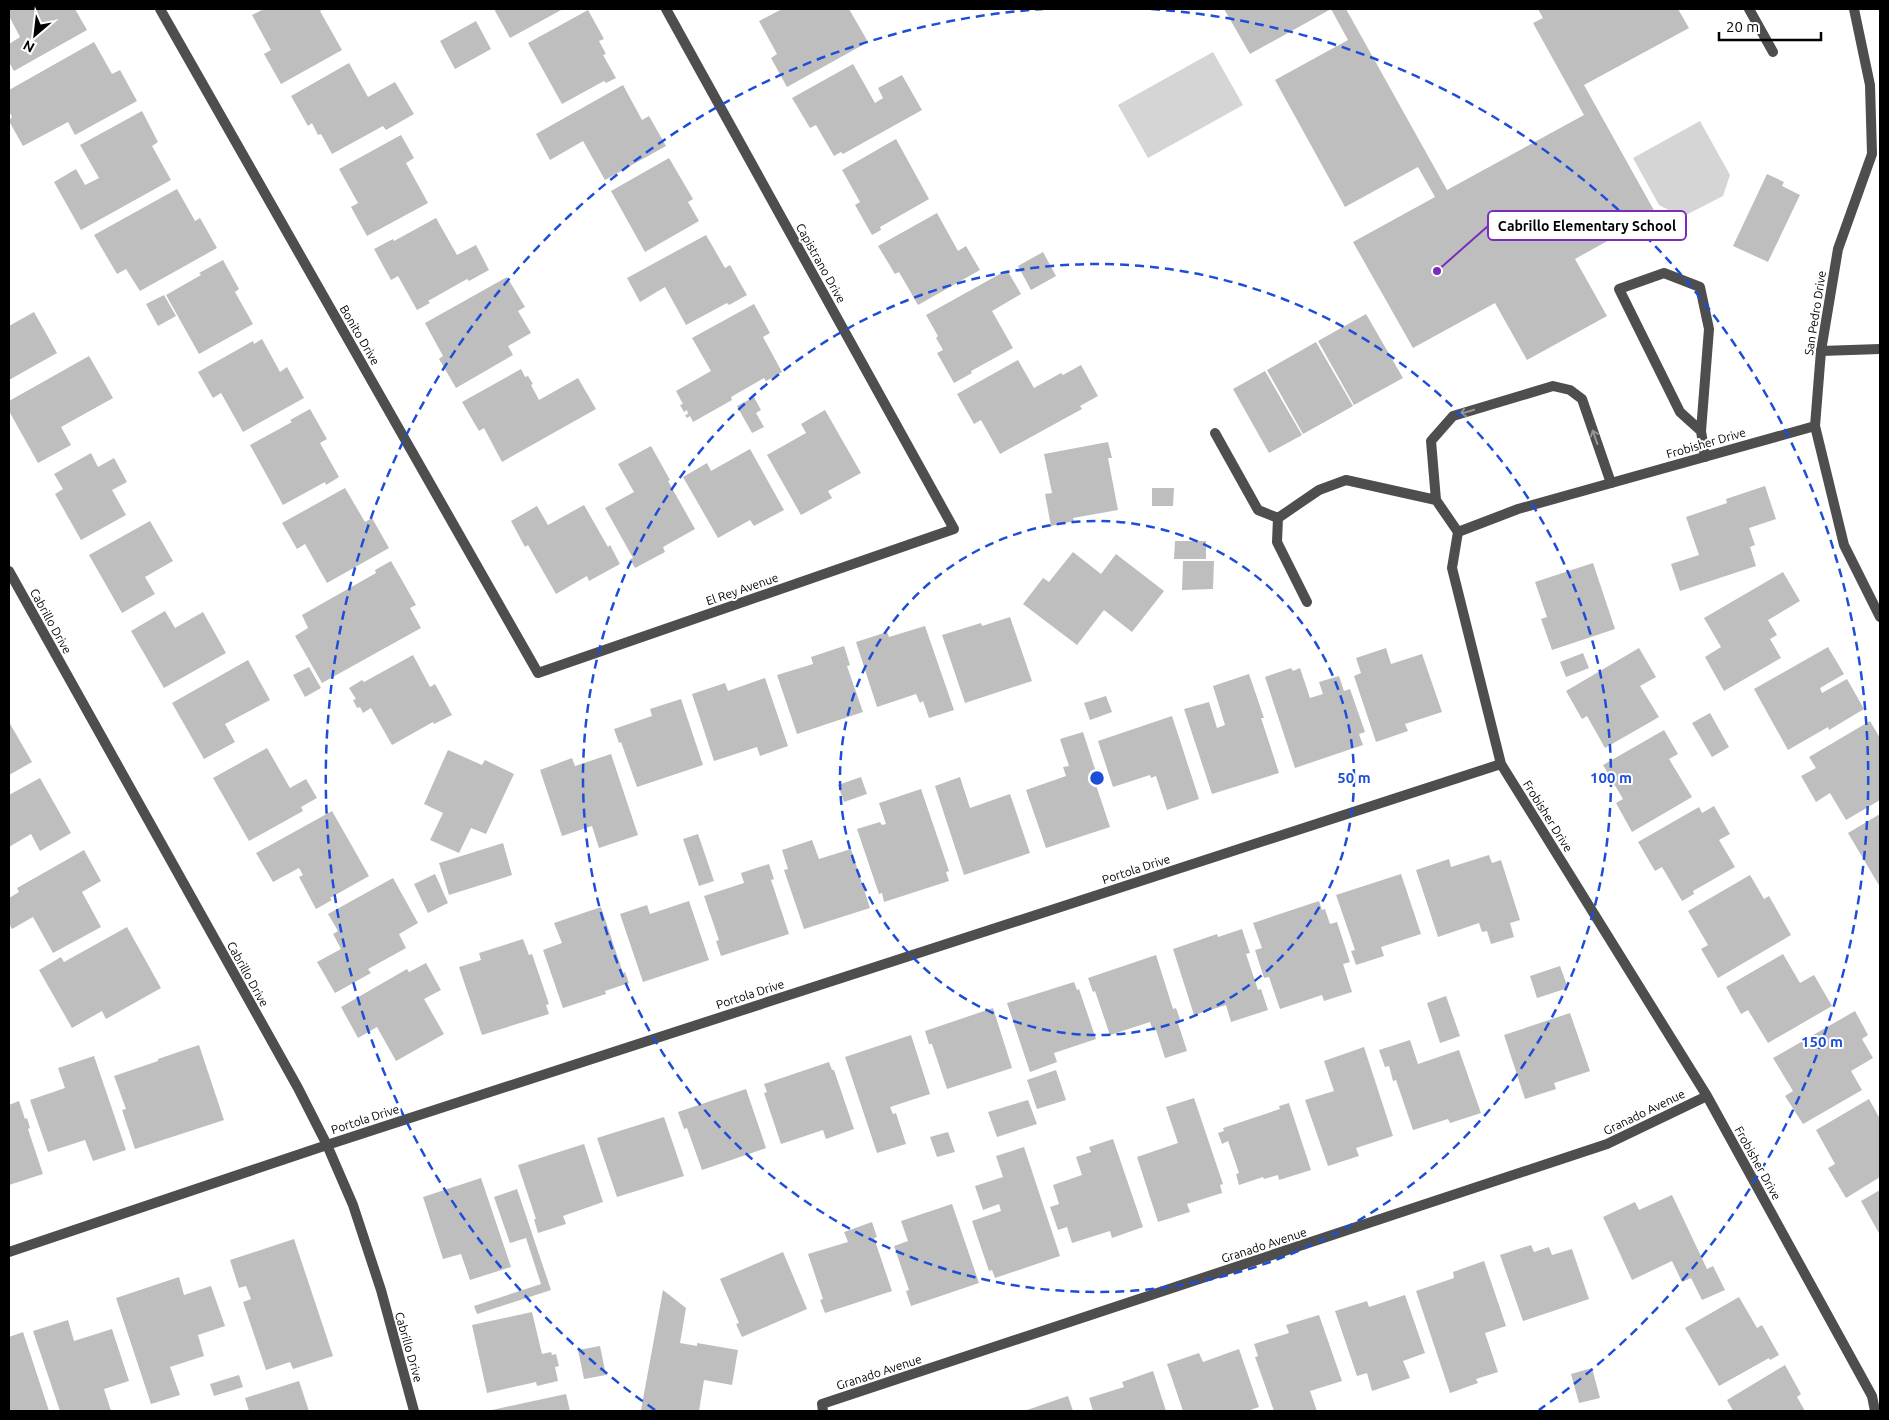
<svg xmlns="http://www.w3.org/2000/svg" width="1889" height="1420" font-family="Ubuntu,sans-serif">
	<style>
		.green { fill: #d5d5d5 }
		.building { fill: #bebebe }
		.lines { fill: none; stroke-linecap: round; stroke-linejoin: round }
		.service { stroke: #4e4e4e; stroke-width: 10 }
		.minor { stroke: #4e4e4e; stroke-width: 10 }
		.oneway { stroke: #959595 }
		.ring { fill: none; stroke: #1d4ed8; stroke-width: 2.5; stroke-dasharray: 9 6 }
		.labels { text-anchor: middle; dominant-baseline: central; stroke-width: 4; stroke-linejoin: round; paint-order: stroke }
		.street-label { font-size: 12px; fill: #000; stroke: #fff }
		.centre { fill: #1d4ed8; stroke: #fff; stroke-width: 2.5 }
		.ring-label { font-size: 15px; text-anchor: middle; font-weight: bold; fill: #1d4ed8; stroke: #fff; stroke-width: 4; stroke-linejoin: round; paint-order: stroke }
		.leader { fill: none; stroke: #7b2cbf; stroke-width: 2 }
		.callout-dot { fill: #7b2cbf; stroke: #fff; stroke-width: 2 }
		.callout { fill: #fff; stroke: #7b2cbf; stroke-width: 2 }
		.callout-label { font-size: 14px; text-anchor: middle; font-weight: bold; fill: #000 }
	</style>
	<rect width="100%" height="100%" fill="#fff"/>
	<path class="green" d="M1213 52 1243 105 1148 158 1118 105Z
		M1700 121 1730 175 1723 196 1682 217 1659 205 1633 158Z"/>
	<path class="building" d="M9 9H75L87 30 14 71 9 62V44L20 37 9 16Z
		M264 9H324L320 11 342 50 281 84 264 54 271 50 252 15Z
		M494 9H563L510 38Z
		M782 9H849L868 42 787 87 771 58 777 54 759 21Z
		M1224 9H1346L1447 190 1584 115 1533 23 1543 18 1538 9H1678L1689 28 1584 85 1656 214 1575 259 1607 316 1527 360 1495 303 1413 348 1353 242 1435 197 1418 167 1345 207 1275 80 1348 40 1331 9 1250 54Z
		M588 10 604 39 599 41 606 54 603 55 616 78 606 83 604 81 562 104 528 43Z
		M476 21 491 49 455 69 440 41Z
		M94 42 112 74 120 70 137 101 75 135 68 122 23 146 9 121 12 117 9 111V90Z
		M349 63 368 97 395 82 414 114 386 130 383 126 332 154 321 134 318 135 312 123 308 126 291 96Z
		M853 64 875 103 883 98 878 88 902 75 922 110 843 154 841 152 834 156 816 125 810 128 792 98Z
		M623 85 642 120 649 116 666 146 605 180 583 141 550 160 536 134Z
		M142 111 158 142 152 146 171 180 81 230 54 182 76 169 85 185 99 178 80 145Z
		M401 135 414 158 406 163 428 203 367 236 351 207 358 203 339 169Z
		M896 139 929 199 880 227 881 230 872 235 855 205 860 202 842 170Z
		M669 158 693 199 688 202 699 221 645 252 611 191Z
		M1767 174 1784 182 1782 186 1800 195 1768 262 1733 246Z
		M177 189 195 221 200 218 217 248 140 291 126 269 117 274 94 235Z
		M937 213 958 251 966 246 980 270 918 305 899 272 895 274 878 246Z
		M436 218 457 255 476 245 489 270 469 281 467 279 428 301 430 303 417 310 398 276 391 280 374 249 393 239 394 241Z
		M706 235 725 268 730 265 747 295 729 305 727 303 686 325 665 287 640 302 627 278Z
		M1043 252 1056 276 1031 290 1018 266Z
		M223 260 239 289 235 292 253 324 199 354 166 295 201 275 199 273Z
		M1007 270 1021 294 992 311 1013 348 971 371 972 373 954 383 937 353 943 350 936 338 938 336 926 315Z
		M507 277 525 307 518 311 531 333 508 346 513 355 456 388 439 359 443 356 425 323Z
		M164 295 176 316 158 326 146 304Z
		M754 304 770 333 763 337 782 372 766 381 764 378 731 397 732 400 693 422 690 416 687 418 685 415 688 414 687 410 684 412 680 405 683 404 676 391 711 371 692 338Z
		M34 312 57 353 9 380V326Z
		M1366 314 1403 378 1354 405 1318 341Z
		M262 339 280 372 287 367 304 398 243 432 221 393 213 398 198 372 253 341 254 344Z
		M1316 342 1353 406 1303 434 1267 370Z
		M89 356 113 398 61 427 71 445 38 463 9 411V401Z
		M1018 360 1034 388 1061 373 1063 375 1081 365 1098 396 1080 406 1082 409 1000 454 981 420 974 424 957 394Z
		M521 369 525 377 528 376 533 384 531 385 539 400 578 378 596 409 502 462 484 428 479 431 462 402Z
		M1265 371 1302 435 1269 453 1233 389Z
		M754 397 761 410 756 413 764 427 752 433 737 406Z
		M310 409 327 439 320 443 339 477 326 485 325 482 283 505 250 445 292 422 290 420Z
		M825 410 861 473 828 491 832 498 801 515 767 455 806 433 801 424Z
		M1108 442 1112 458H1108L1118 510 1073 518 1074 521 1051 526 1045 494 1052 493 1044 454Z
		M651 446 670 480 668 481 695 529 663 547 665 552 635 568 630 559 633 558 605 508 634 492 618 464Z
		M750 449 784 510 754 526 750 520 718 538 683 477 707 463 711 471Z
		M91 453 98 467 114 458 127 482 112 490 126 515 81 540 55 494 63 489 54 474Z
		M1765 486 1776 519 1749 528 1755 545 1750 547 1756 566 1680 591 1671 564 1699 555 1686 517 1727 503 1726 499Z
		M345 488 365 522 372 518 389 548 327 583 305 544 297 549 282 523Z
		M1152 488H1174L1173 506H1152Z
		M584 505 608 547 610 545 620 564 589 581 587 576 556 594 528 545 525 547 511 521 537 506 548 525Z
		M150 521 173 561 145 577 155 594 122 613 89 555Z
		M1175 541H1206V559H1174Z
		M1073 552 1101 574 1116 554 1164 591 1132 632 1104 610 1077 645 1023 604 1043 578 1049 582Z
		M391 561 416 605 410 608 421 628 322 683 295 636 308 628 302 615 376 573 375 570Z
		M1183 561H1214L1213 589 1182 590Z
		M1593 563 1615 629 1552 650 1541 619 1547 617 1535 582Z
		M1783 572 1800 601 1768 620 1777 635 1770 639 1781 658 1724 691 1705 657 1721 647 1704 618Z
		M165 611 175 628 203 612 226 653 164 688 131 631Z
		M1010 617 1032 681 965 703 942 635 981 623 982 626Z
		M925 626 954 710 929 718 923 701 920 703 916 694 877 707 856 642 887 632 889 637Z
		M844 646 850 665 847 666 863 712 797 734 777 675 813 664 811 657Z
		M1828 647 1844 674 1820 688 1822 693 1847 679 1864 709 1829 730 1828 727 1788 750 1754 689Z
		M1386 648 1391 664 1422 654 1442 712 1405 724 1408 731 1376 742 1354 676 1361 673 1356 658Z
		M1639 648 1656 677 1640 686 1659 717 1605 748 1587 716 1582 719 1566 691Z
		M1583 653 1589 668 1566 677 1560 662Z
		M413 655 430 687 435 684 452 715 434 724 433 722 392 745 371 708 363 713 360 707 357 708 353 700 356 699 349 688 362 680 364 682Z
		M248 660 270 700 225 724 235 742 204 759 172 703Z
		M309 667 321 688 305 697 293 675Z
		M1291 668 1293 671 1300 668 1310 698 1323 694 1319 682 1339 676 1344 691 1350 689 1365 732 1359 734 1363 745 1295 768 1265 677Z
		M1249 674 1264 718H1261L1279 773 1212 794 1184 709 1209 702 1217 728 1225 725 1213 686Z
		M765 678 788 746 760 756 757 747 714 761 692 694 725 683 728 691Z
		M1106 696 1112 712 1090 720 1084 703Z
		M681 699 703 765 637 787 621 742 619 743 614 729 652 716 650 709Z
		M1710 713 1729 747 1712 757 1692 723Z
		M1172 716 1199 799 1167 810 1156 776 1151 778 1150 775 1113 787 1098 741Z
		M1870 721 1880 738V753L1879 754 1880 756V800L1846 820 1830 793 1816 802 1801 776 1816 768 1809 757Z
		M9 722 32 762 9 775Z
		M1664 730 1678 754 1669 759 1692 797 1632 832 1616 803 1623 799 1603 765Z
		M1083 732 1096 772 1092 773 1110 827 1046 848 1026 790 1066 776 1063 767 1069 766 1060 739Z
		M267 748 290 788 306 779 317 798 301 807 303 811 249 841 213 778Z
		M448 750 482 765 485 760 514 774 486 834 471 828 459 853 430 840 443 813 424 804Z
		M611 754 638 835 599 848 592 826 562 836 540 770 572 758 575 766Z
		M861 777 867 794 844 802 838 785Z
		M960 777 970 808 1010 794 1030 853 964 875 935 786Z
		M40 778 71 833 40 851 31 834 9 847V795Z
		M921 789 949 871 946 872 949 881 884 902 882 893 879 894 857 829 880 822 882 825 886 824 879 803Z
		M1714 806 1730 834 1719 840 1735 867 1693 891 1694 894 1682 901 1662 867 1655 871 1638 842 1699 807 1702 813Z
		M332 811 369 876 330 898 332 900 316 909 299 877 303 875 299 868 273 882 256 853Z
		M1880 814V887L1848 833Z
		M698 834 714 881 699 886 683 839Z
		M812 840 819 859 851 849 870 908 804 929 784 870 788 869 782 850Z
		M503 843 512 875 449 895 439 863Z
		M84 850 101 881 82 892 101 927 53 953 33 917 12 929 9 924V898L19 892 17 888Z
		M1489 855 1492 863 1501 860 1520 920 1510 923 1514 937 1491 944 1487 931 1482 932 1479 923 1438 937 1416 870 1449 859 1451 867Z
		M769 864 774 879 771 880 789 934 721 956 716 941 719 940 704 896 744 883 741 873Z
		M435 874 448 903 428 913 414 884Z
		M1401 874 1421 934 1381 947 1384 956 1356 965 1351 951 1355 950 1336 895Z
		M1750 875 1764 899 1769 896 1791 935 1718 978 1701 949 1708 945 1688 911Z
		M393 878 418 923 399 934 406 948 368 969 371 973 335 993 317 962 341 949 333 934 338 931 328 914Z
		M689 901 709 960 643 982 620 914 647 905 650 914Z
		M1319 901 1322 910 1325 909 1330 924 1337 922 1350 962 1343 964 1352 992 1324 1001 1322 995 1280 1009 1269 977 1264 978 1255 950 1262 948 1253 923Z
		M601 907 623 973 625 972 629 983 605 991 606 994 563 1008 543 950 562 943 554 923Z
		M127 927 161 988 106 1019 102 1011 72 1028 39 970 61 957 64 962Z
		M1242 929 1250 953 1246 954 1258 990 1261 989 1268 1010 1231 1022 1226 1005 1194 1015 1173 949 1217 934 1218 937Z
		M523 939 529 955 532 954 549 1004 546 1005 549 1014 482 1035 459 967 481 960 479 953Z
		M1783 954 1800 983 1814 975 1832 1006 1768 1043 1748 1010 1741 1014 1726 987Z
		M1156 955 1173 1009 1176 1008 1181 1022 1178 1023 1187 1051 1165 1058 1156 1030 1153 1031 1150 1022 1110 1035 1095 991 1093 992 1088 978Z
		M426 963 441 990 424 999 444 1034 396 1061 377 1027 358 1038 341 1007 407 969 409 972Z
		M1560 966 1568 988 1537 998 1530 976Z
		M1074 982 1077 990 1079 989 1096 1039 1054 1053 1057 1062 1030 1072 1007 1003Z
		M1446 996 1460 1036 1440 1043 1427 1003Z
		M993 1008 1012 1068 947 1089 932 1044H929L925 1031Z
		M1855 1011 1868 1035 1862 1039 1873 1058 1851 1071 1862 1090 1803 1124 1785 1096 1793 1091 1773 1058Z
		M1570 1013 1590 1071 1554 1083 1556 1089 1525 1099 1504 1035Z
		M911 1035 930 1094 890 1107 893 1114 896 1113 906 1144 877 1153 845 1057Z
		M1410 1040 1418 1064 1459 1050 1481 1113 1450 1123 1448 1119 1413 1130 1396 1080 1393 1081 1389 1066 1385 1067 1379 1050Z
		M199 1045 224 1120 135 1149 122 1110 126 1109 114 1076 158 1061V1059Z
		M1364 1047 1393 1136 1356 1148 1359 1156 1328 1166 1305 1100 1334 1091 1324 1061Z
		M94 1056 126 1150 93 1161 85 1140 48 1152 30 1100 65 1088 58 1068Z
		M829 1062 832 1070H834L854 1129 826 1139 823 1130 781 1144 764 1093 767 1092 764 1084Z
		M1056 1070 1066 1100 1037 1109 1027 1080Z
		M746 1089 766 1148 702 1170 687 1128 684 1129 678 1112Z
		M1194 1098 1223 1184 1220 1185 1222 1193 1187 1204 1190 1212 1158 1222 1137 1157 1178 1143 1166 1107Z
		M1869 1099 1880 1119V1177L1846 1198 1828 1168 1835 1164 1816 1130Z
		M1028 1100 1037 1124 997 1137 988 1112Z
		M19 1101 25 1119 27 1118 30 1128 28 1129 43 1174 9 1185V1105Z
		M1289 1103 1311 1170 1279 1180 1278 1175 1264 1179 1263 1177 1239 1185 1236 1174 1239 1173 1228 1141 1222 1144 1218 1133 1224 1131 1223 1128 1280 1109 1279 1106Z
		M664 1117 684 1176 617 1197 597 1138Z
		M948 1132 955 1152 937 1157 930 1137Z
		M1113 1139 1143 1227 1112 1238 1110 1231 1072 1243 1067 1227 1058 1230 1050 1207 1059 1204 1053 1185 1082 1175 1076 1157 1091 1152 1089 1147Z
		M584 1144 603 1202 563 1216 566 1224 538 1233 534 1219H536L518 1165Z
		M1024 1147 1060 1256 995 1278 992 1270 989 1271 972 1221 1001 1211 999 1204 983 1210 975 1186 1003 1177 996 1156Z
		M481 1178 511 1267 470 1280 461 1254 443 1259 423 1197Z
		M517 1189 551 1290 477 1314 474 1306 541 1284 526 1238 510 1243 494 1197Z
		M1880 1190V1235L1861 1201Z
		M1672 1195 1707 1269 1713 1266 1725 1290 1702 1300 1691 1278 1682 1282 1672 1261 1632 1280 1603 1217 1635 1202 1639 1210Z
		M952 1204 979 1283 911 1306 906 1291 909 1290 894 1246 908 1241 901 1221Z
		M872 1222 877 1237 874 1238 892 1291 825 1313 820 1300 823 1299 808 1254 848 1242 844 1232Z
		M294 1239 333 1356 293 1369 290 1362 266 1370 243 1302 251 1299 246 1286 239 1288 230 1260Z
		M1531 1245 1534 1252 1549 1247 1552 1255 1572 1249 1589 1299 1523 1321 1500 1255Z
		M783 1252 807 1309 742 1337 736 1324 739 1323 720 1279Z
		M1484 1261 1506 1326 1485 1333 1498 1372 1476 1379 1478 1383 1450 1393 1416 1291 1454 1278 1453 1272Z
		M179 1277 184 1295 211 1286 225 1326 198 1335 204 1356 170 1367 180 1395 151 1404 116 1298Z
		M663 1290 686 1308 680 1343 697 1346V1343L738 1350 732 1385 704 1380 699 1411 641 1410Z
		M1405 1295 1425 1353 1403 1361 1410 1378 1372 1391 1367 1373 1357 1376 1335 1311 1367 1301 1369 1307Z
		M1739 1297 1757 1328 1762 1325 1779 1355 1770 1360 1769 1358 1719 1386 1685 1328Z
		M532 1312 542 1354 551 1352 552 1355 556 1354 559 1366 555 1367 558 1381 537 1386 536 1382 487 1393 472 1325Z
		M1319 1315 1342 1381 1310 1391 1317 1411H1274L1255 1357 1258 1356 1254 1344 1289 1333 1286 1325Z
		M68 1320 74 1341 112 1329 129 1381 104 1389 111 1411H60L33 1331Z
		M23 1332 49 1411H9V1337Z
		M600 1346 606 1375 584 1379 578 1350Z
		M1239 1349 1259 1407 1247 1411H1183L1167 1364 1199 1353 1203 1362Z
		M1785 1365 1801 1394 1797 1397 1805 1411H1733L1727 1400Z
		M1592 1368 1600 1398 1579 1403 1571 1374Z
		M1153 1371 1166 1411H1093L1089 1398 1124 1387 1122 1382Z
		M239 1375 243 1387 214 1396 210 1384Z
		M299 1381 309 1411H249L245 1398Z
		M566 1394 570 1411H492V1410Z
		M1068 1396 1073 1411H1024Z"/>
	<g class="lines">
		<path class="service" d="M1749 9 1773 52
			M1821 351 1880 349
			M1701 431 1680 412 1619 289 1664 273 1700 287 1709 329 1701 431 1705 457
			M1215 433 1258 510 1278 518
			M1458 532 1436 500 1431 441 1453 416 1553 386 1570 390 1582 399 1611 483
			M1307 602 1277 542 1278 518 1319 490 1346 480 1436 500"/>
		<path class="minor" d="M160 9 538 673 954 529 666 9
			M1854 9 1870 85 1872 154 1838 249 1821 351 1815 426 1844 545 1880 617
			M1815 426 1518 509 1458 532 1452 568 1501 764 1707 1096 1872 1396 1875 1411
			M9 571 298 1088 327 1145 353 1205 381 1290 414 1411
			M9 1252 327 1145 1501 764
			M823 1411 822 1404 1607 1144 1707 1096"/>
	</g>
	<defs><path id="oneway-shaft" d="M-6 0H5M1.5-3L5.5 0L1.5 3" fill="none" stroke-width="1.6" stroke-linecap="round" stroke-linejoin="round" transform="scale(1.25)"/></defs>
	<g class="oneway">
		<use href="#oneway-shaft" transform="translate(1467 412) rotate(163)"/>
		<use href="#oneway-shaft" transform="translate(1595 437) rotate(-109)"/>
	</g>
	<g class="ring">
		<circle cx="1097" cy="778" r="257"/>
		<circle cx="1097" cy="778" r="514"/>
		<path d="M655 1410A771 771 0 0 1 1043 9M1151 9A771 771 0 0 1 1539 1410"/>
	</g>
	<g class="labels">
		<g class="street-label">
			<text transform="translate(821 263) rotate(61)">Capistrano Drive</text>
			<text transform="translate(1815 313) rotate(-81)">San Pedro Drive</text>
			<text transform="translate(360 335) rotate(60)">Bonito Drive</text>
			<text transform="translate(1706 443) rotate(-16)">Frobisher Drive</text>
			<text transform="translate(742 589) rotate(-19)">El Rey Avenue</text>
			<text transform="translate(51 621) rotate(61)">Cabrillo Drive</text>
			<text transform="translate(1548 816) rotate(58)">Frobisher Drive</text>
			<text transform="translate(1136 869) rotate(-18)">Portola Drive</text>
			<text transform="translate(248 974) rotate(61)">Cabrillo Drive</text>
			<text transform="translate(750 994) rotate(-18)">Portola Drive</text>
			<text transform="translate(1644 1112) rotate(-26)">Granado Avenue</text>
			<text transform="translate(365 1119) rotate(-18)">Portola Drive</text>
			<text transform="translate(1758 1163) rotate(61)">Frobisher Drive</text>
			<text transform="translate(1264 1245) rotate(-18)">Granado Avenue</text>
			<text transform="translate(409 1347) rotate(74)">Cabrillo Drive</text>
			<text transform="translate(879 1372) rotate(-18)">Granado Avenue</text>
		</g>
	</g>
	<circle cx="1097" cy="778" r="8" class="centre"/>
	<g class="ring-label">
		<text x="1354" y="783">50 m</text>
		<text x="1611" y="783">100 m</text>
		<text x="1822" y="1047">150 m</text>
	</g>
	<path class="leader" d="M1437 271L1488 226"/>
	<circle class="callout-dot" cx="1437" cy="271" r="5"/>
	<rect class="callout" x="1488" y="211" width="198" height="29" rx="5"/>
	<g class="callout-label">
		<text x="1587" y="231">Cabrillo Elementary School</text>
	</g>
	<rect width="1889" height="1420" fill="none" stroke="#000000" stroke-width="20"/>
	<g transform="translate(35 35) rotate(208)" stroke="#ffffff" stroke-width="4" paint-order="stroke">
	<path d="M0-4L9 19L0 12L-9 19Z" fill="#000000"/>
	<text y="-8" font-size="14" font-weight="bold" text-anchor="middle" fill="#000000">N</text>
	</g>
	<path d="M1719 32v8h102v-8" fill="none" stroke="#000000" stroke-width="2.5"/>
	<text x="1726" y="32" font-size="15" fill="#000000" stroke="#ffffff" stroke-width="4" paint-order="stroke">20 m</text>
</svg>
